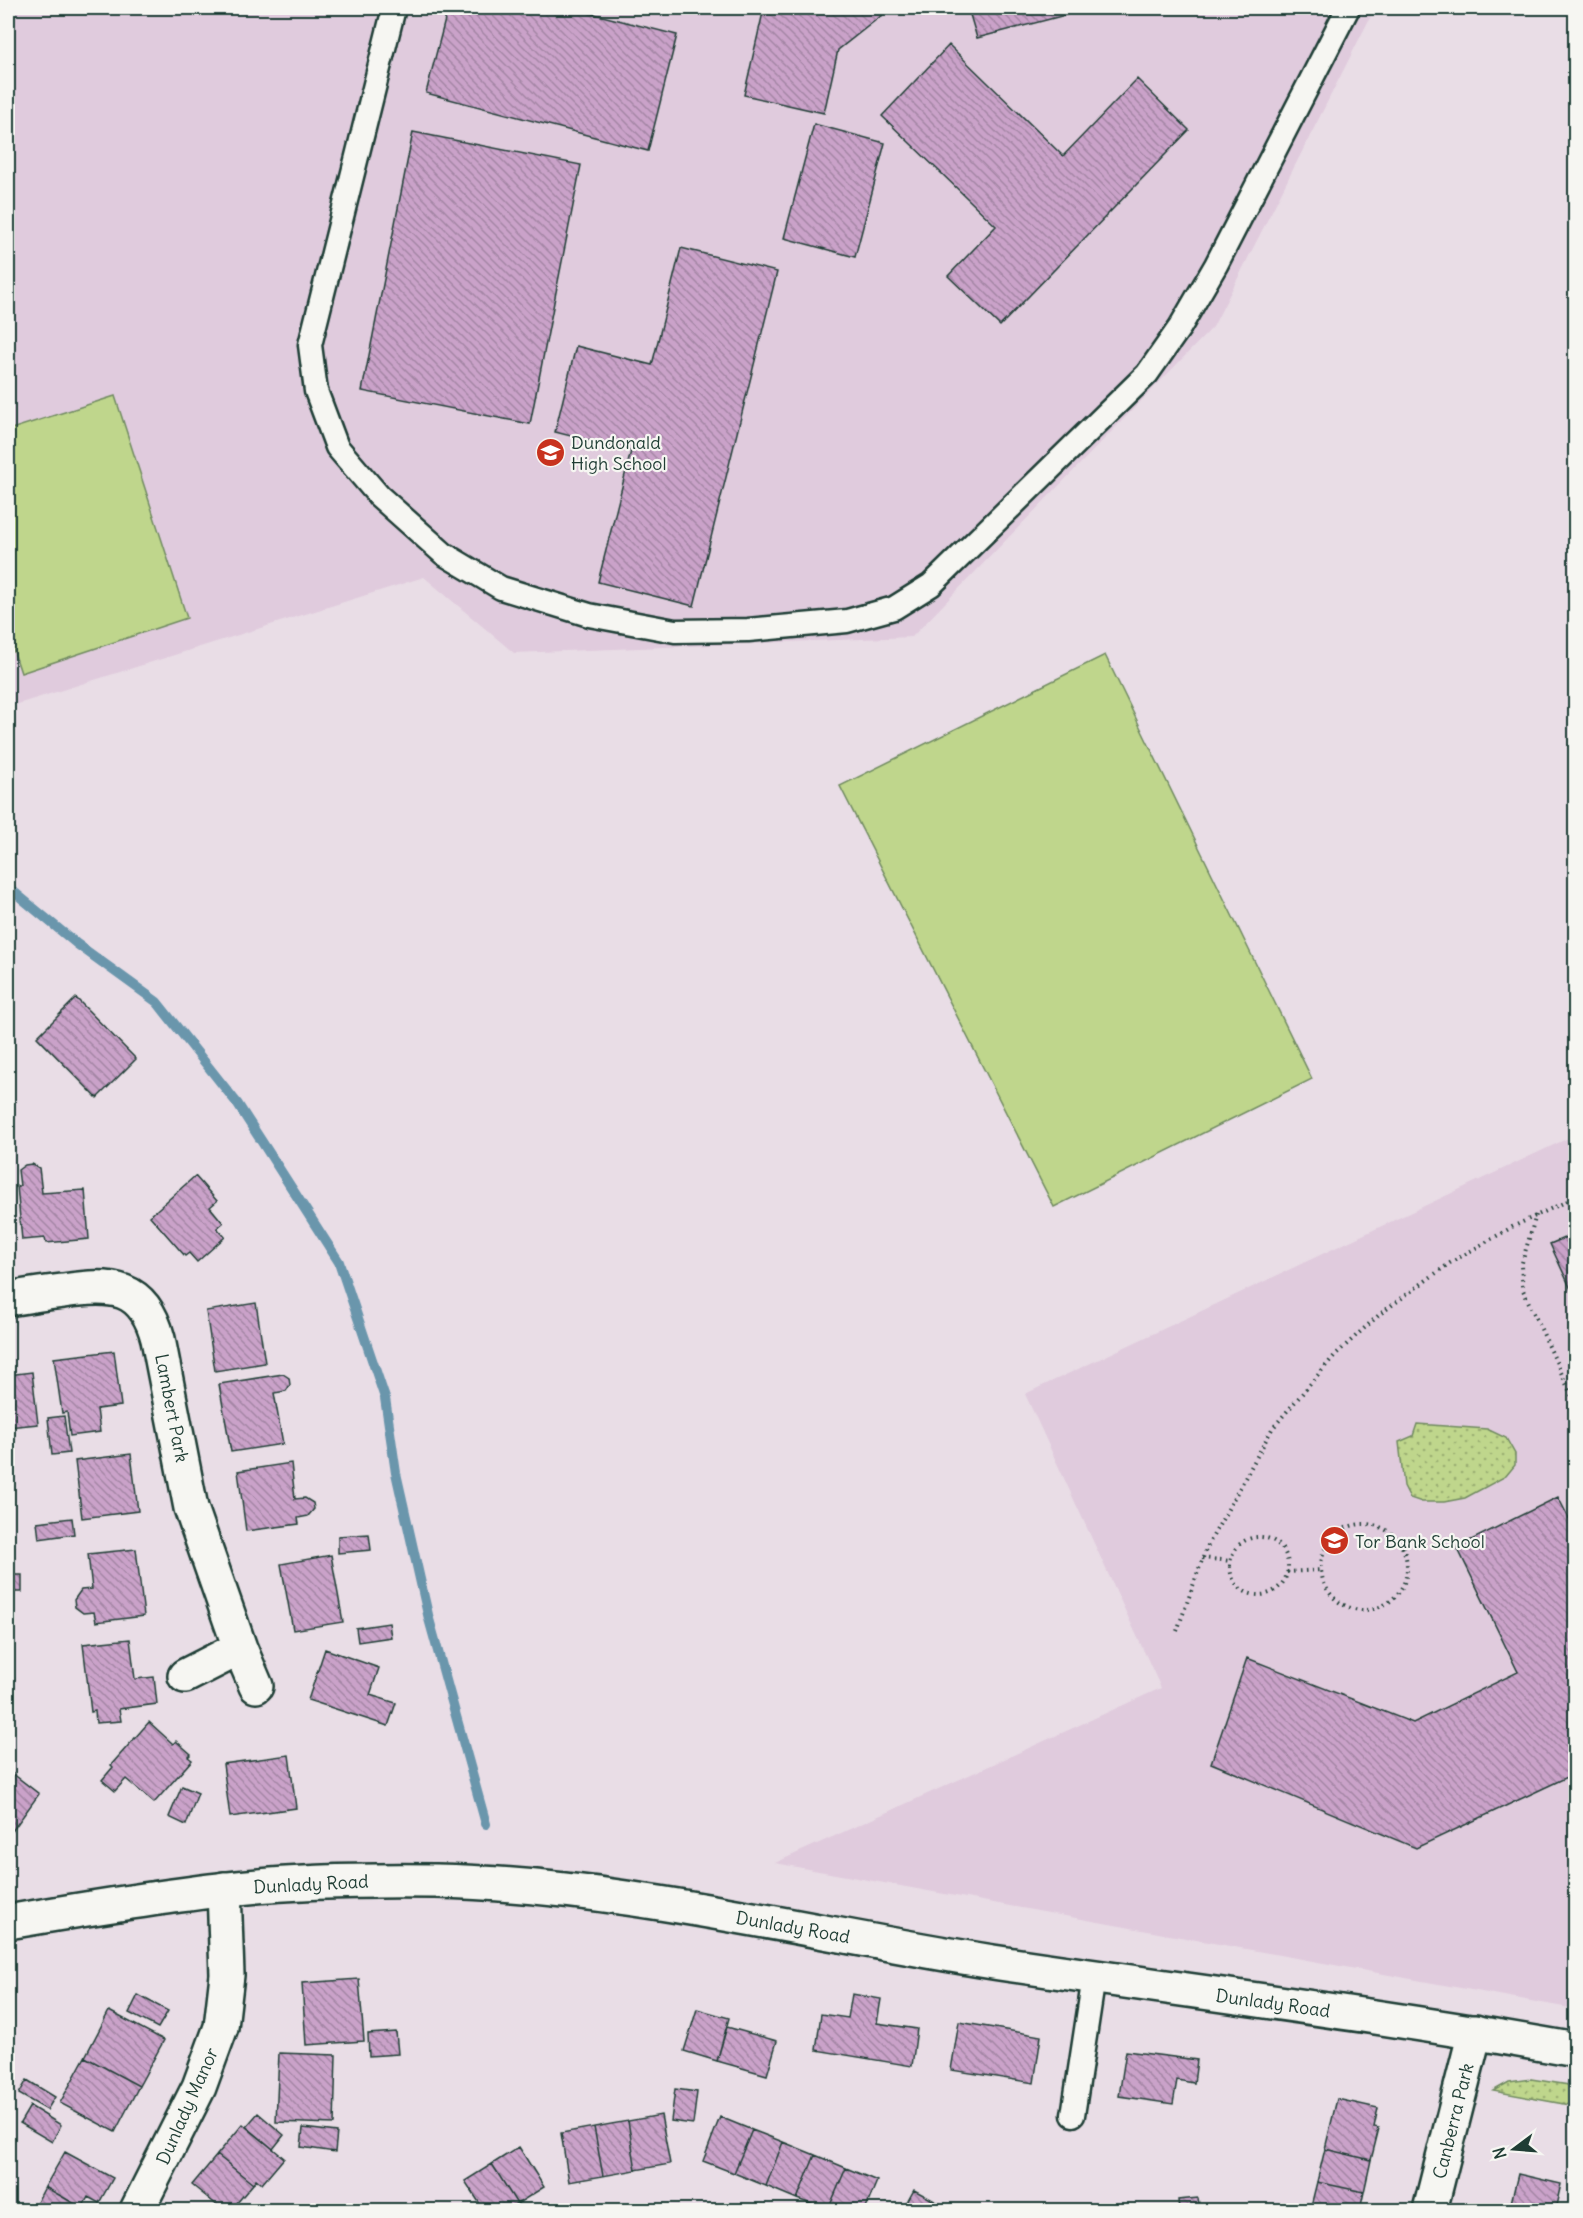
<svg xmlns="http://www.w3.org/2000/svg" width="1583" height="2218" font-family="Delius,sans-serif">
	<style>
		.built { fill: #e0cbdd }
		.grass { fill: url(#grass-dots); stroke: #6f8a60; stroke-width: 1.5 }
		.pitch { fill: #bfd68c; stroke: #6f8a60; stroke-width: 1.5 }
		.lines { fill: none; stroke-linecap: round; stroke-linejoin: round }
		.stream { stroke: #6b96ac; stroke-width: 10 }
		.building { fill: url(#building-back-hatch); stroke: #1f3d34; stroke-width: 1.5 }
		.lane-casing { stroke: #1f3d34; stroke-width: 27 }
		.street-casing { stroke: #1f3d34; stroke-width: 38 }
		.secondary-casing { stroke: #1f3d34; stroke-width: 38 }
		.path { stroke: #1f3d34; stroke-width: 4; stroke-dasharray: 1.5 4.5; stroke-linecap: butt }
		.lane { stroke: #f6f6f2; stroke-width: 22 }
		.street { stroke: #f6f6f2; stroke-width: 33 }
		.secondary { stroke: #f6f6f2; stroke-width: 33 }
		.labels { text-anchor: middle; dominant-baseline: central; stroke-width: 4.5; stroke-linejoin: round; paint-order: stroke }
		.poi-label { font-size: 18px; fill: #1f3d34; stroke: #f6f6f2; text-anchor: start }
		.street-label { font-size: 18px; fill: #1f3d34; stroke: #f6f6f2 }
	</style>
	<defs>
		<pattern id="grass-dots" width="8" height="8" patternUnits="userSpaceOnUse" patternTransform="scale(1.5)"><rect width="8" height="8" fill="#bfd68c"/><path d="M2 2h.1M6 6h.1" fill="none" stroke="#9baf73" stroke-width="1.8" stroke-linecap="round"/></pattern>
		<pattern id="building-back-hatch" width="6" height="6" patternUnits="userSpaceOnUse" patternTransform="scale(1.5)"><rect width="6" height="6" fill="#caa2c9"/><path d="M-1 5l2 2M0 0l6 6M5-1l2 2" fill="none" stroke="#a385a4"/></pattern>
	</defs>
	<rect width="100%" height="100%" fill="#e9dde6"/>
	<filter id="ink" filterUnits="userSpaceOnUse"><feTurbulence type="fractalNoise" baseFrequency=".0167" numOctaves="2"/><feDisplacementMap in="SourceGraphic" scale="12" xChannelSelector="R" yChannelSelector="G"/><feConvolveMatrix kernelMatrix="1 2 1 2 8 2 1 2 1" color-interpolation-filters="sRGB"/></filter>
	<g filter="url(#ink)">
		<path class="built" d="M8 8H1375L1213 327 912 637 514 653 424 577 8 707Z
			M1575 1135V2009L775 1863 1161 1688 1025 1394Z"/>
		<path class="grass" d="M1417 1424 1487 1429 1506 1438 1515 1454V1465L1506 1476 1465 1498 1444 1502H1422L1410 1498 1404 1486 1399 1442 1413 1436Z
			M1531 2079 1575 2086V2106L1493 2091 1509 2082Z"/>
		<path class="pitch" d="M115 396 187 618 21 673 8 634V430Z
			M1105 655 1312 1079 1054 1207 840 786Z"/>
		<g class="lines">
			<path class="stream" d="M8 887 77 944 157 1002 237 1103 339 1262 385 1398 396 1473 429 1619 486 1824"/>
		</g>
		<path class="building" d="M448 8H571L677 35 648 151 426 93Z
			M764 8H891L838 50 824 113 744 95Z
			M968 8H1092L977 38Z
			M949 45 1063 156 1137 79 1189 130 1000 326 948 276 996 226 882 116Z
			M814 124 885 143 855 257 784 238Z
			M413 132 581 165 530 424 362 391Z
			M681 248 777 272 694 606 598 582 631 451 555 432 576 346 652 365Z
			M76 998 136 1059 97 1098 37 1037Z
			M32 1164 39 1168 42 1193 85 1190 89 1239 46 1243 45 1238 22 1240 17 1186H20L18 1170 25 1165Z
			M195 1176 217 1201 210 1207 223 1223 217 1228 225 1237 197 1262 189 1253 185 1256 150 1216Z
			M1576 1233V1300L1550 1244Z
			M256 1303 265 1363 215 1371 206 1311Z
			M114 1351 121 1406 97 1409 100 1432 70 1436 67 1412 62 1413 54 1358Z
			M32 1372 38 1424 8 1427V1375Z
			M283 1374 289 1378 290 1385 286 1391 274 1393 283 1444 231 1452 219 1384Z
			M64 1416 69 1453 52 1455 48 1418Z
			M131 1454 138 1511 82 1518 75 1461Z
			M291 1463 295 1499 305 1498 313 1503 314 1509 308 1516 298 1518 299 1524 246 1531 238 1471Z
			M1558 1497 1576 1532V1773L1416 1848 1211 1763 1247 1658 1413 1723 1518 1672 1457 1547Z
			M72 1518 74 1534 39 1539 37 1522Z
			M369 1534 371 1550 338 1553V1536Z
			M136 1549 144 1616 96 1622 94 1612 83 1613 75 1607 74 1600 81 1590 92 1589 88 1554Z
			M331 1555 343 1622 293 1630 281 1564Z
			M8 1575H22V1592H8Z
			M389 1623 391 1637 358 1642 356 1628Z
			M130 1639 135 1679 154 1677 157 1704 119 1709 121 1721 96 1723 95 1711 91 1712 83 1644Z
			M325 1649 379 1668 370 1695 396 1703 388 1726 308 1700Z
			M8 1659H12L14 1683H8Z
			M149 1722 173 1744 176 1741 191 1754 188 1757 192 1760 154 1803 126 1779 115 1791 102 1780 113 1767 111 1765Z
			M289 1755 296 1808 230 1817 223 1764Z
			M8 1770 39 1794 8 1837Z
			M182 1786 198 1793 186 1825 169 1817Z
			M359 1979 364 2041 306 2045 302 1983Z
			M852 1994 881 1999 877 2023 917 2029 912 2066 816 2050 821 2014 848 2018Z
			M138 1995 168 2011 158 2028 129 2013Z
			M697 2009 729 2018 717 2061 684 2051Z
			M109 2011 164 2040 139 2086 85 2057Z
			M959 2022 1041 2036 1034 2083 951 2070Z
			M727 2027 777 2041 767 2075 717 2061Z
			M396 2032 398 2054 369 2056 368 2034Z
			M1126 2051 1197 2060 1194 2083 1177 2080 1173 2104 1119 2096Z
			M279 2053 336 2055 334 2124 276 2122Z
			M85 2057 139 2086 115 2132 60 2103Z
			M27 2080 55 2097 47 2110 19 2094Z
			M675 2089 697 2092 693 2124 671 2121Z
			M1337 2099 1378 2108 1374 2127 1379 2128 1371 2160 1325 2149Z
			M30 2106 61 2125 52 2142 20 2123Z
			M258 2113 284 2135 273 2149 246 2127Z
			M661 2115 670 2164 636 2170 628 2121Z
			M720 2117 752 2130 734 2173 703 2161Z
			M628 2121 636 2170 603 2176 594 2127Z
			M243 2124 284 2158 262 2184 256 2179 253 2184 217 2155Z
			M594 2127 603 2176 569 2182 561 2133Z
			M303 2128 337 2132 335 2152 301 2147Z
			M752 2130 783 2142 766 2186 734 2173Z
			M783 2142 815 2155 797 2199 766 2186Z
			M519 2147 544 2187 517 2204 492 2164Z
			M1325 2149 1371 2160 1364 2192 1317 2182Z
			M65 2152 113 2178 99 2203 88 2197 82 2208 45 2187Z
			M217 2155 253 2184 231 2210H223L192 2185Z
			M815 2155 846 2168 828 2210 797 2199Z
			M492 2164 517 2204 506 2210H484L465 2181Z
			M846 2168 877 2181 865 2210H828Z
			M1518 2174 1561 2184 1555 2210H1524L1510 2207Z
			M1317 2182 1364 2192 1360 2210H1310Z
			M45 2187 82 2208 80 2210H33Z
			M914 2190 944 2206 941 2210H903Z
			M1198 2198 1200 2210H1179L1178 2200Z"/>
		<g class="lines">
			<defs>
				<path id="lane" d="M394 8 310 345 316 391 337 447 379 496 444 554 501 588 589 615 675 631 748 630 847 621 894 608 931 585 1147 374 1180 327 1216 265 1348 8
					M1073 2115 1094 1977"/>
				<path id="street" d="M8 1299C26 1296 45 1293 63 1291 111 1284 144 1284 158 1339L191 1508 240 1648 256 1686
					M185 1676 240 1648
					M137 2210 199 2087 221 2027 227 1975 224 1889
					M1430 2210 1475 2032"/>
				<path id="secondary" d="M8 1922C78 1910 149 1898 220 1890 291 1881 363 1880 435 1881 623 1885 808 1933 993 1962 1187 1991 1382 2015 1576 2050"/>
			</defs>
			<use href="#lane" class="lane-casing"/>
			<use href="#street" class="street-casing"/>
			<use href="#secondary" class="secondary-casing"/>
			<path class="path" d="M1536 1215 1521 1266 1523 1290 1576 1405
				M1321 1567a43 43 0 1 1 86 0a43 43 0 1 1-86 0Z
				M1230 1566a29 29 0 1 1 58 0a29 29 0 1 1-58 0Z
				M1202 1558 1231 1561
				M1287 1572 1321 1570
				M1177 1631 1206 1549 1272 1429 1335 1355 1380 1314 1450 1263 1512 1227 1576 1197"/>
			<use href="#lane" class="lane"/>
			<use href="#street" class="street"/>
			<use href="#secondary" class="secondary"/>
		</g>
	</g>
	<defs>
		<symbol id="school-disc" viewBox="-11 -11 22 22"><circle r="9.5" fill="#c8321e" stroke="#f6f6f2"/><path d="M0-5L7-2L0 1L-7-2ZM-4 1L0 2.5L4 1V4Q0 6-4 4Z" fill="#fff"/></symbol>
	</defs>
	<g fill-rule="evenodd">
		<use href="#school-disc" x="534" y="436" width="33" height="33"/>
		<use href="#school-disc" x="1318" y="1524" width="33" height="33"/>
	</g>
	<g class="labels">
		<g class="poi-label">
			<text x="571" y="442">Dundonald<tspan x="571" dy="21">High School</tspan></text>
			<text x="1355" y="1541">Tor Bank School</text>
		</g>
		<g class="street-label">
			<text transform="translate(172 1408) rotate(79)">Lambert Park</text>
			<text transform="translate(311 1884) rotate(-3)">Dunlady Road</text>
			<text transform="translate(793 1927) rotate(10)">Dunlady Road</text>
			<text transform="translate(1273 2003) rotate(8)">Dunlady Road</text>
			<text transform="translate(187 2106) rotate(-66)">Dunlady Manor</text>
			<text transform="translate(1453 2121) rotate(-76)">Canberra Park</text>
		</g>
	</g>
	<rect width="1583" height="2218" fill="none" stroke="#f6f6f2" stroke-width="30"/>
	<rect x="15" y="15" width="1553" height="2188" fill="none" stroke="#1f3d34" stroke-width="2" filter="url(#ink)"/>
	<g transform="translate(1514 2149) rotate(254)" stroke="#f6f6f2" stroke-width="4.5" paint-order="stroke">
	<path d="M0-4.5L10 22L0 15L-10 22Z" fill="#1f3d34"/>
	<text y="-9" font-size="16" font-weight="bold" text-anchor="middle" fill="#1f3d34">N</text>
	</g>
</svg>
